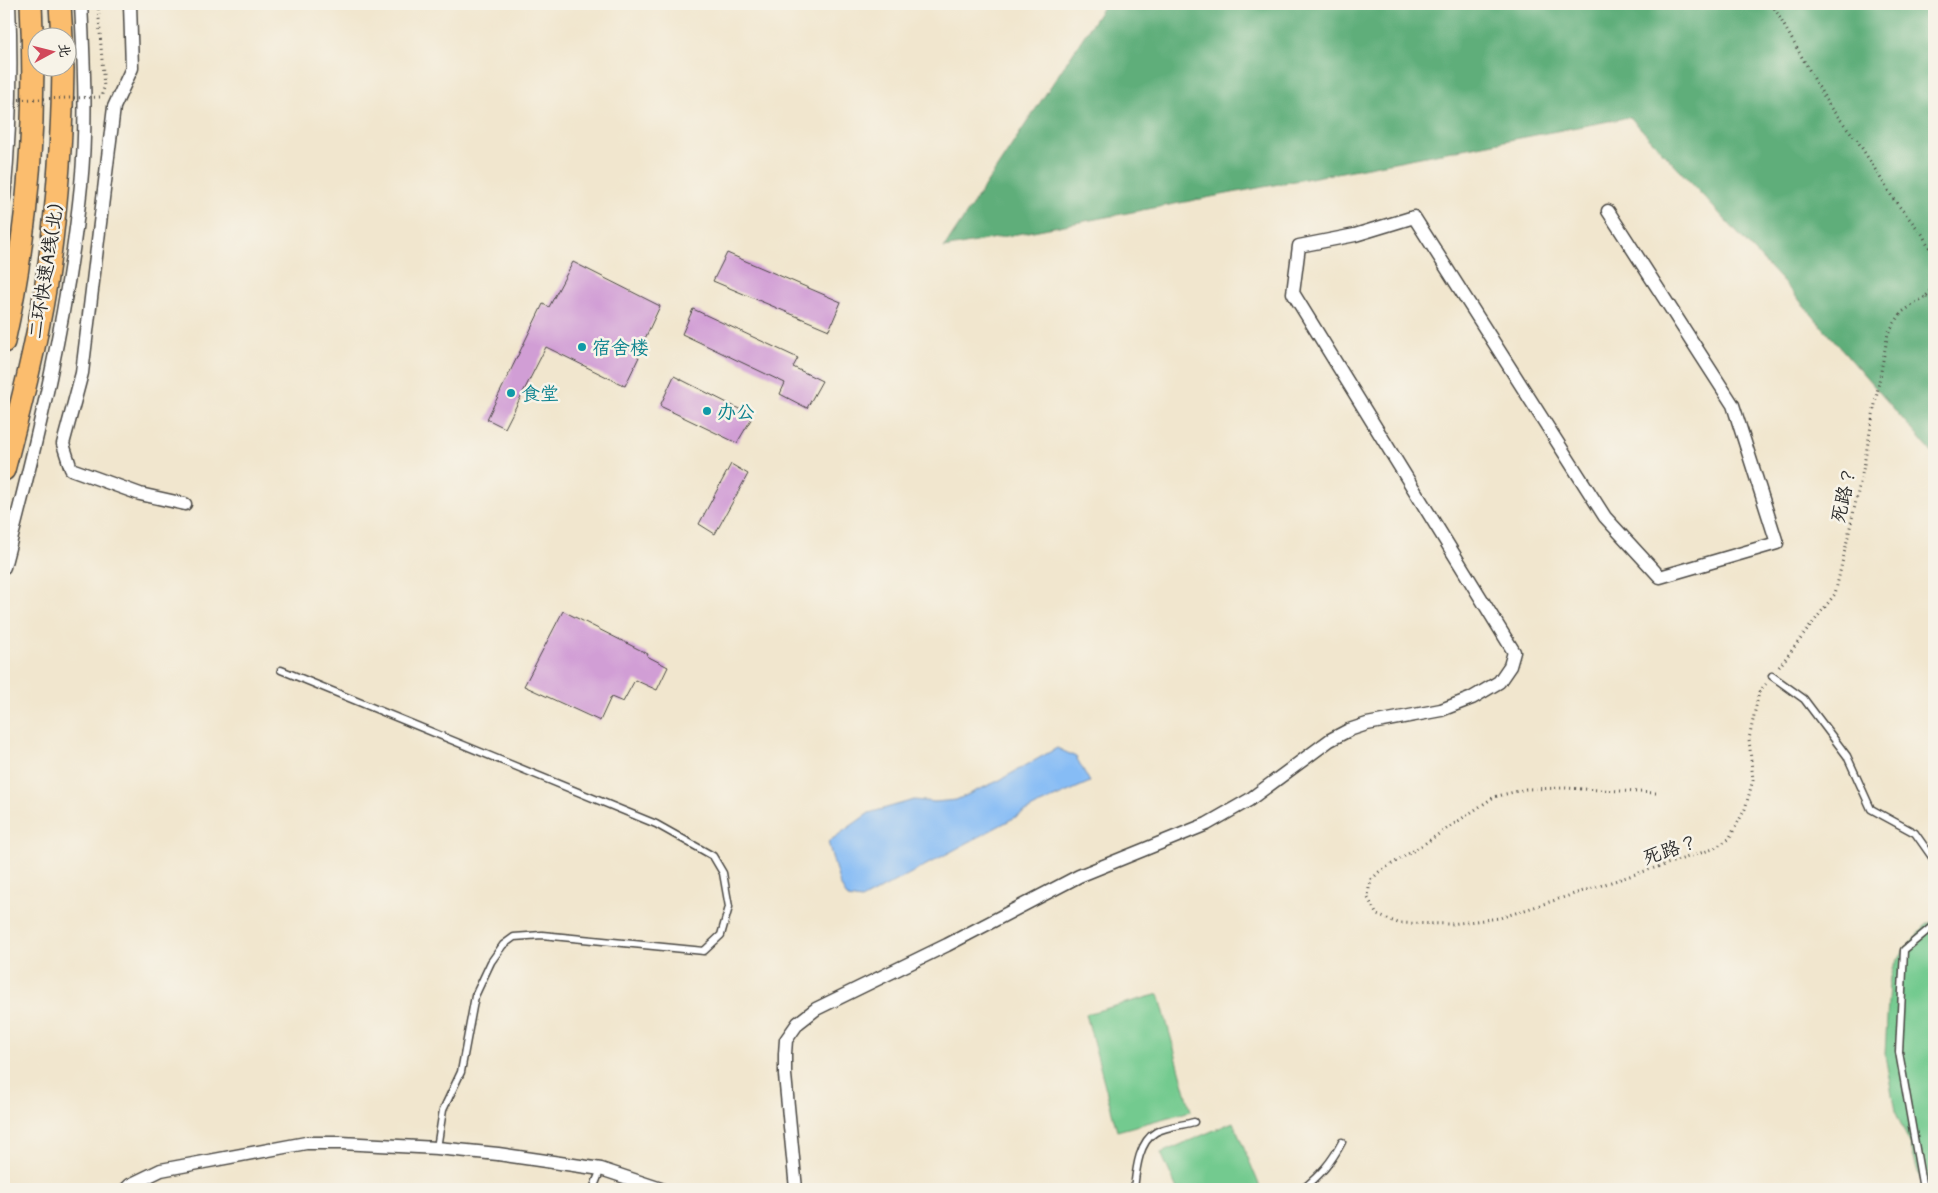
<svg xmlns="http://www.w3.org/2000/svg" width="1938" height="1193" font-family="'Patrick Hand','LXGW WenKai TC',sans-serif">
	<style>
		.green { fill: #73ca8f; stroke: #4f7a5d }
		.forest { fill: #5eae7a; stroke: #446c52 }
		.water { fill: #86bcf5; stroke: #587490 }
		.building { fill: #d19ed5 }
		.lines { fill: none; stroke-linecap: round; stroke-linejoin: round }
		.service-casing { stroke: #494743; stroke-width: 9 }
		.minor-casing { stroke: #494743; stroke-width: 15 }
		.trunk-casing { stroke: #494743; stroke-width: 24 }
		.path { stroke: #494743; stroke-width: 3; stroke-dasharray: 1 4; stroke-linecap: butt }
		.service { stroke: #fff; stroke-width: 6 }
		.minor { stroke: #fff; stroke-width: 12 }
		.trunk { stroke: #fbbd6e; stroke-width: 21 }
		.path-bridge { stroke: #494743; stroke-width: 3; stroke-dasharray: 1 4; stroke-linecap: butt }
		.culture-dot { fill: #0f9aa8; stroke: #f7f3e8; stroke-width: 2 }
		.labels { text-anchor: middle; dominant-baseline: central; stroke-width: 5; stroke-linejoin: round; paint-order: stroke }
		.street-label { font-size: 19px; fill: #2b2b2b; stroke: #f7f3e8 }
		.culture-label { font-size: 19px; fill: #0d838f; stroke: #f7f3e8; text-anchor: start }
	</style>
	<rect width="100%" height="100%" fill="#f7f3e8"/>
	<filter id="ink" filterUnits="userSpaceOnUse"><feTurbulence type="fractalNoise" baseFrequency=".02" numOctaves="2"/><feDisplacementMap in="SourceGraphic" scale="10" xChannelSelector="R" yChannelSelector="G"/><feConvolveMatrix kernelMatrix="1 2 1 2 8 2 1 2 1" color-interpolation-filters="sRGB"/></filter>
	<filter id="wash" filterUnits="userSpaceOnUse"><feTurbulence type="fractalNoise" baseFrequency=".0096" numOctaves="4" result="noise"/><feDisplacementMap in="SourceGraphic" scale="20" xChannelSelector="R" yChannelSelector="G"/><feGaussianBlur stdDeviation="1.12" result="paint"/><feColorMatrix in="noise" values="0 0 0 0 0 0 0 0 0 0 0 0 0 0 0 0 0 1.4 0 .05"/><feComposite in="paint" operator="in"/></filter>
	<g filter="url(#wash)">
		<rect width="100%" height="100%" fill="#f1e6ce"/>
		<path class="green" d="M1934 921V1189H1923L1910 1144 1895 1111 1885 1055 1889 983 1894 966 1904 950 1926 925Z
			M1159 994 1191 1111 1117 1131 1086 1014Z
			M1233 1122 1261 1189H1177L1161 1153Z"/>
		<path class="forest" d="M1105 4H1934V455L1793 293 1630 117 944 248Z"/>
		<path class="water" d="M1057 748 1076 757 1090 782 1038 805 861 900 848 898 840 885 828 842 869 813 914 800 935 802 956 800 998 781Z"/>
		<g id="blocks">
			<path class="building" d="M727 253 841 302 829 330 713 281Z
				M573 262 660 306 637 356 639 357 625 386 546 347 505 428 487 419 543 304 549 307Z
				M693 309 798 358 793 367 822 381 807 408 780 394 785 383 682 334Z
				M674 376 753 416 737 443 660 406Z
				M731 464 748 474 715 534 699 524Z
				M563 611 648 654 647 656 668 667 657 690 635 680 623 702 611 697 600 721 524 686Z"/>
		</g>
	</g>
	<g filter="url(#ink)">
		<use href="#blocks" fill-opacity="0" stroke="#494743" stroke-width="1"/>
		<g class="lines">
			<defs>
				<path id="service" d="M281 670 656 824 713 856 723 873 729 907 721 935 704 951 542 935 514 937 503 945 491 962 475 996 461 1072 443 1110 437 1148
					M1772 676 1804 699 1847 756 1871 809 1915 833 1934 860
					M593 1189 601 1169
					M1134 1189C1136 1172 1138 1142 1156 1132 1165 1127 1183 1125 1194 1122
					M1303 1189C1321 1174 1331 1163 1342 1142
					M1923 1189 1899 1052 1904 950 1934 925"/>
				<path id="minor" d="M130 4 132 68 114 107 82 373 63 444 71 469 140 494 185 504
					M4 198C10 133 12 68 9 4
					M4 567C37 442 68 315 81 185 87 125 84 64 81 4
					M126 1189 130 1185 161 1170 306 1143H341L437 1148 498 1154 601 1169 661 1189
					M796 1189 785 1075V1054L786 1040 798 1023 816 1009 947 945 1079 876 1207 824 1249 800 1330 740 1349 730 1367 724 1441 710 1472 698 1499 682 1510 666 1514 652 1293 293 1299 246 1355 235 1414 217 1605 517 1660 577 1777 543 1733 405 1608 211"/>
				<path id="trunk" d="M60 4 62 38
					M4 342C29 229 37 119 31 4
					M4 470C20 409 36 347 46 284 57 212 62 140 63 68"/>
			</defs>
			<use href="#service" class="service-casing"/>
			<use href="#minor" class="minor-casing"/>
			<use href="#trunk" class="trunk-casing"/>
			<path class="path" d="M98 4 104 88 101 97
				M1772 4 1830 107 1857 140 1894 200 1922 234 1934 256
				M1934 287 1925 297 1934 298
				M1779 667 1835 594 1863 470 1888 333 1902 312 1925 297
				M1656 793 1565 788 1526 789 1494 797 1421 846 1379 872 1372 879 1369 888 1368 898 1377 915 1398 923 1451 924 1500 918 1713 849 1729 839 1745 809 1753 780 1749 739 1759 692 1766 684"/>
			<use href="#service" class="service"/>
			<use href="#minor" class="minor"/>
			<use href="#trunk" class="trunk"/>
			<path class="path-bridge" d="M4 100 101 97"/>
		</g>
	</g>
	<g class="culture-dot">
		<circle cx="582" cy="347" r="5"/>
		<circle cx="511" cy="393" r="5"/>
		<circle cx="707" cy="411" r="5"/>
	</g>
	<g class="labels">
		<g class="street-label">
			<text transform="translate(45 271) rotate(-81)">二环快速A线(北)</text>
			<text transform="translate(1843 495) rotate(-77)">死路？</text>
			<text transform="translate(1670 849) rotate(-18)">死路？</text>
		</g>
		<g class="culture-label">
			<text x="592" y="347">宿舍楼</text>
			<text x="521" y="393">食堂</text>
			<text x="717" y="411">办公</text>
		</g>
	</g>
	<rect width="1938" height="1193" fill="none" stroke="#f7f3e8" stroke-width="20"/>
	<g transform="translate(52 52) rotate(83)"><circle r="24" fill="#f7f3e8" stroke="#a5a39c"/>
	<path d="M0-4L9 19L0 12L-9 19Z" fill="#d1495b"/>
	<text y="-8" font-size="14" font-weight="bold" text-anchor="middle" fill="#2b2b2b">北</text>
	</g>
</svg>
